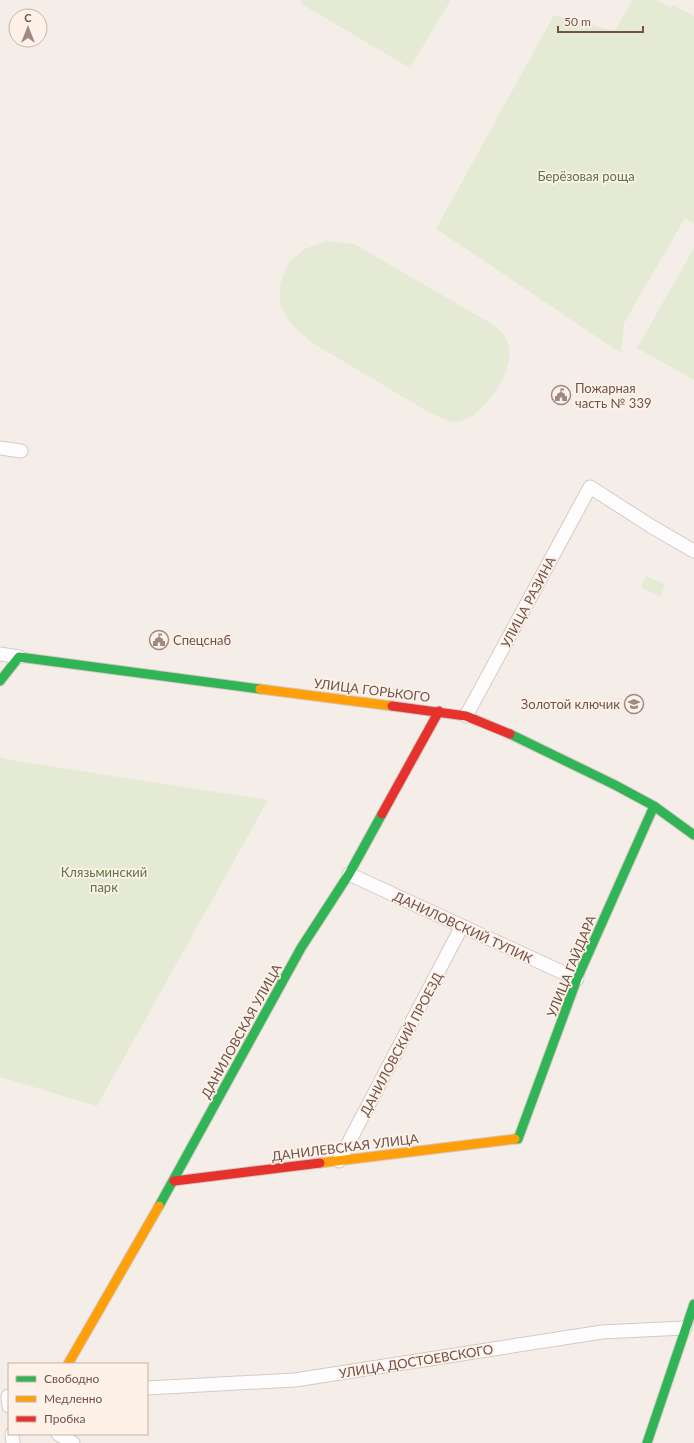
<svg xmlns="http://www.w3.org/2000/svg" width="694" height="1443" font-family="Lato,sans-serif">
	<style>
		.green { fill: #e4ead3 }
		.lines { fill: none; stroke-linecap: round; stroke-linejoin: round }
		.street-casing { stroke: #d4cac5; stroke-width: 15 }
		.fast-casing { stroke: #d4c9c4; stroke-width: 11 }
		.slow-casing { stroke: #d4c9c4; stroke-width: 11 }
		.jam-casing { stroke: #d4c9c4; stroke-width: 11 }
		.street { stroke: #fefcfc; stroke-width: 13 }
		.fast { stroke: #30b455; stroke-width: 9 }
		.slow { stroke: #ff9f0a; stroke-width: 9 }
		.jam { stroke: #e5322d; stroke-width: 9 }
		.labels { text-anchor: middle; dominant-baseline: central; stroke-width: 3.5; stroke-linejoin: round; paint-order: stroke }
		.park-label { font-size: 13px; fill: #5a7643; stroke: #fef2e8 }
		.poi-label { font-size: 13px; fill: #70524b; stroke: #fef2e8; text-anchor: start }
		.street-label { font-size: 13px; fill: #70524b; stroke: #fef2e8 }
	</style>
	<rect width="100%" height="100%" fill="#f5eee8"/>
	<path class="green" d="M302 0H451L410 68 300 3Z
		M632 0H657L671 8 673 5 694 16V224L685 218 624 323 621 353 436 229 554 15 615 31Z
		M327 241 354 244 492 324C501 331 507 336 509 348 514 372 481 421 456 422 447 422 438 416 430 413L311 342 291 324 280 306V284L289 262 305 249Z
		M694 248V380L637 348Z
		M646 576 665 585 660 597 641 587Z
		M0 757 4 759 268 800 97 1106 0 1077Z"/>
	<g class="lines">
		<defs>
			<path id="street" d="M0 448 21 451
				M0 654 19 657
				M466 716 590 487 654 528 694 551
				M349 874 577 979
				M339 1161 462 926
				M147 1388 295 1380 602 1332 685 1328
				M8 1396 9 1406
				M12 1434 13 1443
				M58 1434 73 1443"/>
			<path id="fast" d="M0 681 19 657 260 689
				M510 734 615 785 654 806 694 835
				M515 1139H518L577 979 654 806
				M159 1206 301 948 349 874 382 814
				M647 1443 694 1304"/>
			<path id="slow" d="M260 689 392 706
				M320 1163 515 1139
				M68 1364 159 1206"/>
			<path id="jam" d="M392 706 466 716 510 734
				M382 814 439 711
				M174 1181 320 1163"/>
		</defs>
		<use href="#street" class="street-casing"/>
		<use href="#fast" class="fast-casing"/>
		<use href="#slow" class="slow-casing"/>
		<use href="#jam" class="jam-casing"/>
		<use href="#street" class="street"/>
		<use href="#fast" class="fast"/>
		<use href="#slow" class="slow"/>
		<use href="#jam" class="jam"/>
	</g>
	<defs>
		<symbol id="civic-ring" viewBox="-11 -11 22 22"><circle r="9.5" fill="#fef2e8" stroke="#9f8982" stroke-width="1.5"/><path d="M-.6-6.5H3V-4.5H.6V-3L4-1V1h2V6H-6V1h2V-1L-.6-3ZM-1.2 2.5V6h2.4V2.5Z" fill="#9f8982"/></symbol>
		<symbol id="school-ring" viewBox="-11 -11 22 22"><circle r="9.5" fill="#fef2e8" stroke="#9f8982" stroke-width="1.5"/><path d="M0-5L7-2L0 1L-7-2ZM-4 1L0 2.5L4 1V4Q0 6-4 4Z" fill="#9f8982"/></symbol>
	</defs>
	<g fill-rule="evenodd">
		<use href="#civic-ring" x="550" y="384" width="22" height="22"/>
		<use href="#civic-ring" x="148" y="629" width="22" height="22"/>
		<use href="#school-ring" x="623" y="693" width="22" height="22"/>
	</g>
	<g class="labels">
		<g class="park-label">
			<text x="586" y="176">Берёзовая роща</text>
			<text x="104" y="872">Клязьминский<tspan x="104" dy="15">парк</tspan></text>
		</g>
		<g class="poi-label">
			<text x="575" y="388">Пожарная<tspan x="575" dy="15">часть № 339</tspan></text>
			<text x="173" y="640">Спецснаб</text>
			<text x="620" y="704" text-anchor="end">Золотой ключик</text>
		</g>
		<g class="street-label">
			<text transform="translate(528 602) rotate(-62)">УЛИЦА РАЗИНА</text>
			<text transform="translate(372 690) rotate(7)">УЛИЦА ГОРЬКОГО</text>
			<text transform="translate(463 927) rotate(25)">ДАНИЛОВСКИЙ ТУПИК</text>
			<text transform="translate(571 966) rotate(-68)">УЛИЦА ГАЙДАРА</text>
			<text transform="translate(241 1031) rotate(-61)">ДАНИЛОВСКАЯ УЛИЦА</text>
			<text transform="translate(401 1044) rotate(-62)">ДАНИЛОВСКИЙ ПРОЕЗД</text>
			<text transform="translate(345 1147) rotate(-7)">ДАНИЛЕВСКАЯ УЛИЦА</text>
			<text transform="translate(416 1361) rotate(-9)">УЛИЦА ДОСТОЕВСКОГО</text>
		</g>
	</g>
	<rect x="8" y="1363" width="140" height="72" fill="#fef2e8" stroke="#c5b2a9"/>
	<rect x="16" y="1376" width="20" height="6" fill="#30b455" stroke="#c5b2a9"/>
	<text x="44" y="1383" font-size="12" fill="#70524b">Свободно</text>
	<rect x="16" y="1396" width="20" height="6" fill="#ff9f0a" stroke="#c5b2a9"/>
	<text x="44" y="1403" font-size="12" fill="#70524b">Медленно</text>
	<rect x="16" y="1416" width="20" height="6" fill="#e5322d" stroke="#c5b2a9"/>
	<text x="44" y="1423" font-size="12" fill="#70524b">Пробка</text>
	<g transform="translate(28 28)"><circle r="19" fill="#fef2e8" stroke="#c5b2a9"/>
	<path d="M0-3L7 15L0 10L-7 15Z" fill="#9f8982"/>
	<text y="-6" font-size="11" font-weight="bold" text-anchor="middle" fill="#70524b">С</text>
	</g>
	<path d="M558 26v6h85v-6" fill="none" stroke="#70524b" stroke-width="2"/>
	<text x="564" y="26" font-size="12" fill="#70524b" stroke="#fef2e8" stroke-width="3" paint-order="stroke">50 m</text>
</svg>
